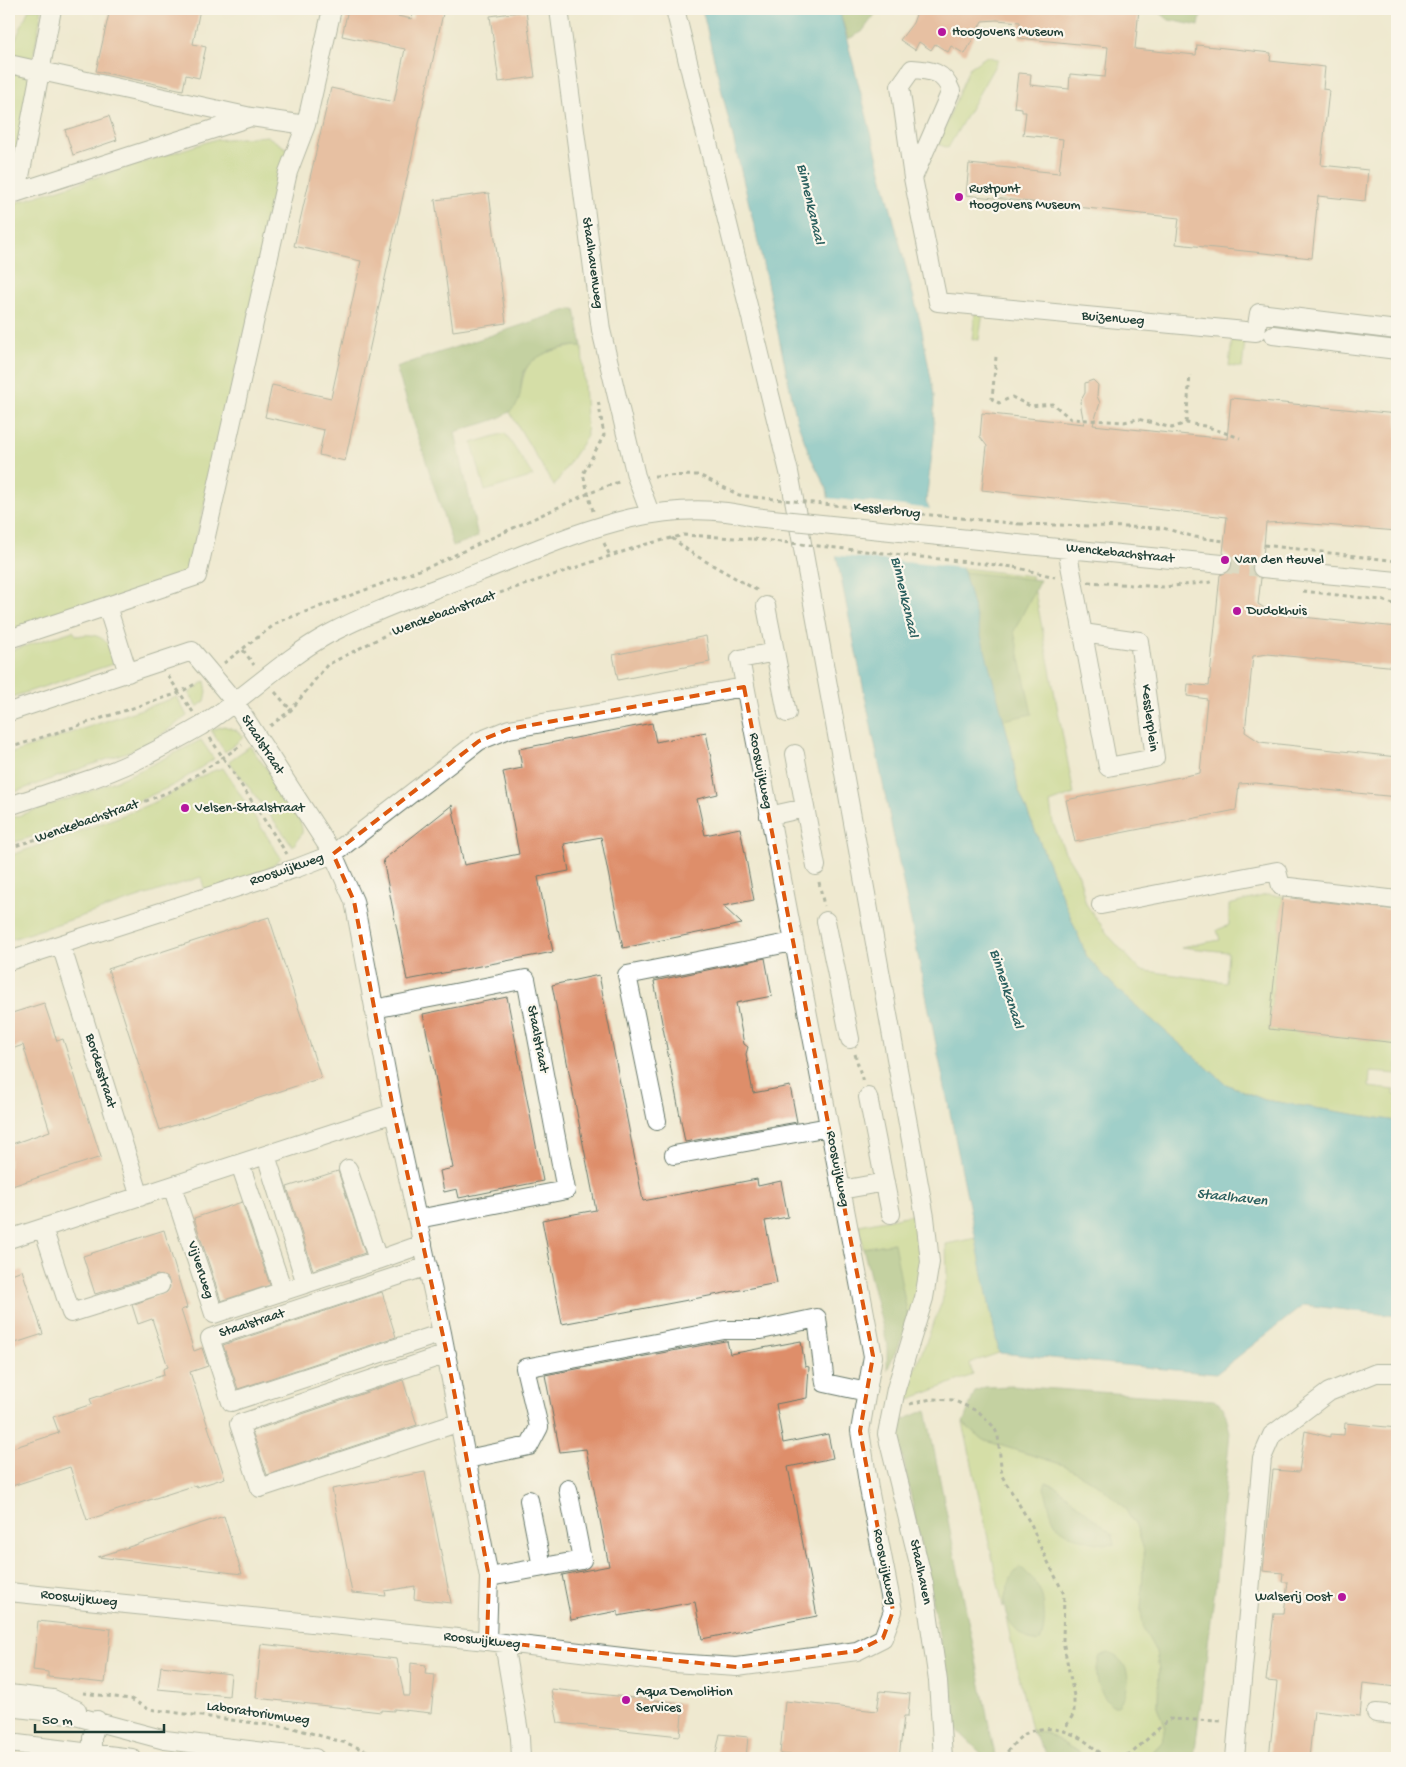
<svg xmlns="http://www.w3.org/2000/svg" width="1406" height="1767" font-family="'Gochi Hand',sans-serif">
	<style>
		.green { fill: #b6d177; stroke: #6a8756; fill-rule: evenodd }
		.forest { fill: #90b368; stroke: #58784e }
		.water { fill: #42afc0; stroke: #30767a }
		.pier { fill: #efe9d0 }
		.building { fill: #de8e6b }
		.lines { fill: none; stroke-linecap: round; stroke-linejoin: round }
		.minor-tunnel { stroke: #c5c7b1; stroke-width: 18; stroke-dasharray: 18 9; stroke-linecap: butt }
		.minor-casing { stroke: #68796b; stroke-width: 20 }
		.path { stroke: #68796b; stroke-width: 3; stroke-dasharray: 4 4; stroke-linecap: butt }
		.minor { stroke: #fff; stroke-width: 18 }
		.minor-bridge-casing { stroke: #68796b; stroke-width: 20; stroke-linecap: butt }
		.path-bridge { stroke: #68796b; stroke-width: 3; stroke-dasharray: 4 4; stroke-linecap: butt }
		.minor-bridge { stroke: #fff; stroke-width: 18 }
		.marked { fill: none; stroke: #de580e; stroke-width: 4; stroke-dasharray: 10 6; stroke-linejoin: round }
		.poi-dot { fill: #b5179e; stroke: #fbf7ec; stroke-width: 2 }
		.labels { text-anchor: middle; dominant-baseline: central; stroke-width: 4.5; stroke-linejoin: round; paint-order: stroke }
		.poi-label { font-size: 14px; fill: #1f3d34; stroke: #fbf7ec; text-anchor: start }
		.street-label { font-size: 14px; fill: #1f3d34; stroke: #fbf7ec }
		.water-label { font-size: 15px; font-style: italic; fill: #2a5f5e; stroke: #fbf7ec }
	</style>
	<rect width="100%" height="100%" fill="#fbf7ec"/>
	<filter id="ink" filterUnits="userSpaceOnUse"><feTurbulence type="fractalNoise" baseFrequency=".02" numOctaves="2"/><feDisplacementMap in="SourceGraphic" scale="10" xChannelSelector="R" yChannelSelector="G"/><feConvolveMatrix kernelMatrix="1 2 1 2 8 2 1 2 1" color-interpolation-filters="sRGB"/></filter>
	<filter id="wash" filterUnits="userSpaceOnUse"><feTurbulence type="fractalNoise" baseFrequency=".0096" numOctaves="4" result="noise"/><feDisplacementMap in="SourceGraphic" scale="20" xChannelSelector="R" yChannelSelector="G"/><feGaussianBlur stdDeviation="1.12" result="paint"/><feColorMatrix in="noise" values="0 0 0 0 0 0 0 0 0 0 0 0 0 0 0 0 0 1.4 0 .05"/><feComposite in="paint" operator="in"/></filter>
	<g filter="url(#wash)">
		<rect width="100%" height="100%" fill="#efe9d0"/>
		<path class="green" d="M29 9H42L33 60 9 54Z
			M987 56 998 60 948 148 938 144 969 68Z
			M9 70 31 77 11 187 9 188Z
			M267 136 289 150 189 569 180 577 9 634V205L213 140Z
			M975 312 983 313 979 340 972 339Z
			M1232 339 1245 341 1242 368 1229 366Z
			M575 346H582L587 436 554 486 509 411C527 398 516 373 534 360 545 351 561 349 575 346Z
			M505 433 533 476 485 491 472 443Z
			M962 568 1032 576 1074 794 1050 803 1053 823 1065 852 1079 875 1086 904 1109 936 1140 970 1226 982 1228 952 1181 947 1220 940 1217 930 1229 925V905L1266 895 1283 896 1269 1029 1397 1043V1074L1370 1072 1369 1087 1394 1090V1095H1397V1121L1265 1100 1226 1084 1119 991 1087 957 1018 789 1011 747Z
			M73 631 77 636C99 631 113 641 113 664L9 698V651Z
			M205 681 207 692 205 701 197 707 189 693Z
			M177 697 187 716 147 745 9 794V754Z
			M224 726 236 730 244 737 225 752 211 730Z
			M201 740 214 759 174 785 118 810 9 844V819L91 791 141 770Z
			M250 746C260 761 306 817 302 833 300 837 296 842 293 846L229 761Z
			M223 768 281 858C262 878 230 883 205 891L201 877 9 940V856C59 838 109 822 157 801 177 792 203 772 223 768Z
			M921 1213 927 1281 909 1323 893 1243 863 1248 859 1225Z
			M976 1238 999 1353 970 1363 973 1375 902 1402 942 1302 947 1276 946 1244Z
			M963 1423 983 1440 1064 1465 1100 1486 1124 1507 1136 1525 1144 1550 1141 1612 1145 1630 1156 1652 1159 1669 1158 1707 1165 1726 1162 1742 1147 1758H1088L1048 1734 1031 1730 1006 1618 1031 1641 1006 1593 1003 1607ZM1047 1482 1057 1487 1113 1535 1044 1488Z"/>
		<path class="forest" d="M839 9H874L876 13 862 32 848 39Z
			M1158 9H1202L1199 26 1169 20 1158 11Z
			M570 309H575L582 346C563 345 526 355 522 378 520 387 522 399 515 407 501 422 473 425 455 432L478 537 453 546 396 367Z
			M964 572 1040 580 1014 631 1032 714 1003 720Z
			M894 1243 909 1323 887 1370V1344L863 1248Z
			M1012 1386 1214 1400 1224 1408 1230 1432 1215 1588 1194 1758H1147L1162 1742 1165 1726 1158 1707 1159 1669 1156 1652 1144 1630 1141 1612 1144 1550 1136 1525 1124 1507 1100 1486 1064 1465 983 1440 963 1423 975 1391 985 1387Z
			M926 1410 995 1755 994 1758H986L954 1727 942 1650 896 1423Z
			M1046 1482 1057 1487 1113 1535 1115 1544C1104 1547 1064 1536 1057 1525 1050 1516 1048 1499 1044 1488Z
			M1020 1567C1028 1573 1036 1582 1040 1591 1045 1601 1047 1636 1038 1643 1013 1634 999 1616 1007 1590 1010 1580 1012 1574 1020 1567Z
			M1108 1653C1132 1660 1133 1689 1118 1706H1112C1098 1692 1093 1676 1100 1656Z
			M1031 1730 1048 1734 1088 1758H1049Z"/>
		<path class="water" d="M702 9H839L921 325 934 395V438L926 502 964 572 1011 747 1018 789 1087 957 1119 991 1226 1084 1265 1100 1397 1121V1316L1304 1305 1216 1374 999 1353 837 559 827 489 810 456 797 421 759 246Z"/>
		<path class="pier" d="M826 498 932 509 965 568 834 555Z"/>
		<g id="blocks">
			<path class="building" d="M110 9H200L193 44 206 47 199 78 186 75 183 90 96 71Z
				M348 9H363L412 19 414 9H444L345 461 319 455 324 430 265 417 272 385 331 398 361 261 294 246 331 88 394 102 405 49 342 36Z
				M918 9H1139L1135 49 1196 55 1197 45 1271 53 1270 61 1325 67 1323 89 1329 90 1321 165 1368 170 1365 201 1318 196 1312 258 1176 244 1179 218 966 195 969 164 1059 173 1063 139 1023 135 1026 112H1022V108L1014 107 1018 73 1031 74 1030 85 1069 89 1070 74 1105 77 1108 47 1019 38 1020 22 997 20 982 21 965 54 951 46 948 52 935 44 931 50 919 42 915 50 900 40 913 23Z
				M526 11 535 77 499 82 490 16Z
				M109 116 117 140 73 155 65 130Z
				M489 193 506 323 453 331 435 200Z
				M1093 380 1098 385 1097 396 1100 403 1093 425 1227 439 1231 398 1397 414V531L1288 522 1266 523 1263 557 1254 561 1251 567 1253 573 1261 578 1258 604 1274 614 1397 627V667L1268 654 1253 656 1245 732 1260 742 1397 757V797L1255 783 1239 784 1236 810 1075 842 1066 800 1200 773 1207 699 1187 696 1188 684 1209 686 1220 575 1230 571 1233 565 1229 556 1223 553 1227 517 982 490 987 446 980 437 982 413 1084 424 1080 402 1085 393V383Z
				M706 636 710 662 618 680 613 655Z
				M652 723 656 742 706 732 718 794 697 799 705 835 740 828 754 900 723 906 742 924 623 948 601 837 564 844 569 871 538 877 553 952 407 980 383 860 452 805 464 865 519 854 503 772 522 768 519 749Z
				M1283 897 1397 910V1043L1269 1029Z
				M269 917 321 1078 160 1130 108 969Z
				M765 958 772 996 736 1003 744 1044 748 1047 746 1054 753 1093 790 1086 797 1122 685 1142 654 981Z
				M599 975 643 1201 757 1179 758 1186 781 1181 788 1217 765 1221 777 1283 562 1324 542 1220 596 1210 552 985Z
				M507 997 543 1181 459 1198 457 1189 444 1192 440 1171 453 1168 423 1014Z
				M44 1003 57 1041 63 1039 101 1157 9 1187V1145L50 1131 23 1045 9 1050V1014Z
				M338 1171 365 1253 313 1270 287 1187Z
				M242 1202 270 1285 221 1301 194 1218Z
				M164 1230 187 1308 181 1310 194 1351 202 1348 208 1366 190 1372 225 1478 197 1487 196 1485 87 1520 70 1467 9 1487V1449L59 1433 53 1417 92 1404 90 1399 164 1375 163 1369 168 1367 152 1319 138 1324 132 1305 167 1292 170 1287 168 1278 157 1275 95 1294 83 1256Z
				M22 1270 43 1334 9 1345V1275Z
				M382 1292 396 1337 238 1389 223 1345Z
				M725 1341H727L730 1354 801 1341 805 1366 809 1367 807 1398 776 1404 783 1443 828 1434 833 1458 788 1467 817 1616 702 1639 695 1602 618 1616V1611L571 1620 562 1575 609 1566 586 1449 560 1452 545 1375Z
				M403 1380 417 1425 267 1475 252 1431Z
				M1345 1423 1397 1428V1687L1363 1683 1360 1716 1314 1711 1309 1758H1269L1277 1682 1266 1681 1274 1613H1284L1288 1582H1282L1283 1573 1263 1571 1273 1470 1299 1472 1305 1431 1330 1437V1434L1344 1435Z
				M425 1472 451 1603 414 1599 415 1586 385 1591 386 1596 352 1593 332 1489Z
				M224 1516 242 1574 98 1557Z
				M38 1621 111 1629 105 1683 48 1677V1672L33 1670Z
				M261 1644 397 1659 404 1696H410L411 1663 426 1665 425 1674 435 1675 431 1713 394 1709V1711L381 1710V1712L256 1698Z
				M161 1666 231 1674 229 1696 158 1689Z
				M551 1689 683 1703 680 1736 558 1723Z
				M880 1691 910 1694 908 1716H904L899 1758H825L780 1754 785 1701 877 1711Z
				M720 1734 748 1737 746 1758H715Z"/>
		</g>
	</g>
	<g filter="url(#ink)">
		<use href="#blocks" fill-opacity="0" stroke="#68796b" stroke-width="1"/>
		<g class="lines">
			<path class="minor-tunnel" d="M1222 564 1262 568"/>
			<defs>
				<path id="minor" d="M559 9 601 330 636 476 650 513
					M675 9 789 472 925 1217 930 1262 924 1298 896 1389 887 1434 924 1584 938 1681 943 1758
					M9 64 251 117 306 125 332 9
					M913 178 951 91C944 72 931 70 912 69L900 86 913 178 938 302 1256 332 1259 313 1397 330
					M17 192 52 9
					M9 195 251 117
					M1273 335 1397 350
					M1017 544 1222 564
					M1067 549 1108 767 1155 758 1139 641 1083 633
					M1262 568 1397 581
					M107 606 128 673
					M766 606 787 713
					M9 639 197 576 288 172 306 125
					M9 712 192 651 234 701 333 854 354 901 394 1113 442 1333 489 1577 487 1641
					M795 754 816 866
					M9 806C53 791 106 777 147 755 165 746 184 736 201 726 245 698 282 660 327 635 374 610 425 593 474 574 563 540 656 492 754 517
					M769 816 805 808
					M1101 905 1277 871 1281 886 1397 900
					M826 921 850 1039
					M61 945 140 1197
					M9 961 297 868 333 854 479 741 509 729 744 687
					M374 1009 526 979 566 1190 418 1219
					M868 1097 891 1214
					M657 1121 627 975 793 942
					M266 1155 306 1284
					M674 1155 829 1127
					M240 1164 283 1291
					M348 1169 378 1260 423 1244
					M172 1186 214 1314 378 1260
					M841 1190 885 1182
					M43 1228 71 1313 160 1285
					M9 1239 394 1113
					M428 1266 210 1338 231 1402 442 1333
					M447 1354 239 1424 260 1488 460 1422
					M467 1459 529 1446 539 1427 525 1368 724 1330H761L817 1318 825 1383 867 1392
					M529 1500 542 1567
					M489 1577 582 1560 568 1489
					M9 1592 487 1641 673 1663 737 1667 857 1651 883 1638 893 1611 869 1489 860 1431 873 1356 740 659 775 652
					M504 1643 520 1738 521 1758
					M9 1694 53 1699 77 1710
					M9 1707 68 1714 165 1740 315 1758
					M1376 1713 1397 1715
					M9 1743 132 1758
					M92 1758V1738L97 1720
					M1235 1758 1262 1458 1272 1435 1329 1392 1376 1373H1397"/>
			</defs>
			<use href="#minor" class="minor-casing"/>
			<path class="path" d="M996 357 992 399 999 403 1012 397 1030 406 1053 404 1071 419 1124 422 1138 419 1172 428 1186 423 1205 426 1240 438
				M1186 423 1190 375
				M654 476 699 475 739 495 754 497
				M593 511 583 474 604 435 598 400
				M1020 524 1163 528 1195 537 1224 541
				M672 538 693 554 760 592
				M604 543 610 556
				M1264 545 1397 561
				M1014 567 1055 577
				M1088 582 1164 587 1212 582
				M1303 591 1381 600 1397 605
				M243 650 254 665
				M224 663 278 622 433 565 587 494 621 481
				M168 676 193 712
				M275 692 291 710
				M270 726 291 710 327 665 407 624 643 545 684 535 753 539
				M210 738 287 854
				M9 748 179 693 197 683
				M9 848 114 814 173 790 242 745
				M819 882 824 906
				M855 1054 863 1082
				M910 1404 931 1399 953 1400 979 1412 994 1427 998 1436 1002 1476 1032 1526 1038 1542 1064 1594 1063 1641 1074 1696V1713L1064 1730
				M83 1693 131 1699 148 1709 293 1728 346 1743 385 1758
				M1002 1758C1010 1750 1016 1738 1027 1733 1043 1725 1065 1729 1080 1738 1096 1747 1095 1754 1117 1758
				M1119 1758 1132 1753 1169 1719 1221 1721"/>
			<use href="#minor" class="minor"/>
			<defs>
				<path id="minor-bridge" d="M754 517 1017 544"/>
			</defs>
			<use href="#minor-bridge" class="minor-bridge-casing"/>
			<path class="path-bridge" d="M754 497 1020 524
				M753 539 1014 567"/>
			<use href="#minor-bridge" class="minor-bridge"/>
		</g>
	</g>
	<path d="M0 0H1406V1767H0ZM744 687 873 1356 860 1431 893 1611 883 1638 857 1651 737 1667 487 1641 489 1577 447 1354 394 1113 354 901 333 854 479 741 509 729Z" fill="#efe9d0" fill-opacity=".55" fill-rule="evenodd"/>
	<path class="marked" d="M744 687 873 1356 860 1431 893 1611 883 1638 857 1651 737 1667 487 1641 489 1577 447 1354 394 1113 354 901 333 854 479 741 509 729Z"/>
	<g class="poi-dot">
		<circle cx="942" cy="32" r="5"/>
		<circle cx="959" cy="197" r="5"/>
		<circle cx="1225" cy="560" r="5"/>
		<circle cx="1237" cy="611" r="5"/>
		<circle cx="185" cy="808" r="5"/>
		<circle cx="1342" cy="1597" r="5"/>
		<circle cx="626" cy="1700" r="5"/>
	</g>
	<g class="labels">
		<g class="poi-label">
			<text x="952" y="32">Hoogovens Museum</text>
			<text x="969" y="189">Rustpunt<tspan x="969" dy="16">Hoogovens Museum</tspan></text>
			<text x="1235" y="560">Van den Heuvel</text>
			<text x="1247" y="611">Dudokhuis</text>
			<text x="195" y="808">Velsen-Staalstraat</text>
			<text x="1332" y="1597" text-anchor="end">Walserij Oost</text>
			<text x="636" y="1692">Aqua Demolition<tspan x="636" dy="16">Services</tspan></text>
		</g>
		<g class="street-label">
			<text transform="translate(592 263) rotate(82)">Staalhavenweg</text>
			<text transform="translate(1113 319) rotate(5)">Buizenweg</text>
			<text transform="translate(887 511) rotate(6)">Kesslerbrug</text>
			<text transform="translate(1120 554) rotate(6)">Wenckebachstraat</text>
			<text transform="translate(444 614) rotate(-20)">Wenckebachstraat</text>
			<text transform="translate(1149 718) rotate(83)">Kesslerplein</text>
			<text transform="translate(262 745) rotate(57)">Staalstraat</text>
			<text transform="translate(760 771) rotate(79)">Rooswijkweg</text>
			<text transform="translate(87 822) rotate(-19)">Wenckebachstraat</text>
			<text transform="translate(287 870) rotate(-19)">Rooswijkweg</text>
			<text transform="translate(537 1039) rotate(79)">Staalstraat</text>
			<text transform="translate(100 1071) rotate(73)">Bordesstraat</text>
			<text transform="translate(837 1169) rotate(79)">Rooswijkweg</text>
			<text transform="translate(200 1270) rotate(72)">Vijverweg</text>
			<text transform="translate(252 1324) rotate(-18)">Staalstraat</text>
			<text transform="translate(884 1567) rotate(79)">Rooswijkweg</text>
			<text transform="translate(920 1572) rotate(78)">Staalhaven</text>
			<text transform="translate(79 1599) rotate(6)">Rooswijkweg</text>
			<text transform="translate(482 1641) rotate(6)">Rooswijkweg</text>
			<text transform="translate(258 1714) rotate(8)">Laboratoriumweg</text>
		</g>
		<g class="water-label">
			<text transform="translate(810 204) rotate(77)">Binnenkanaal</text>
			<text transform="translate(904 597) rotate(77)">Binnenkanaal</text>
			<text transform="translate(1006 989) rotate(72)">Binnenkanaal</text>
			<text transform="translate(1232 1198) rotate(6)">Staalhaven</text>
		</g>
	</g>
	<rect width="1406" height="1767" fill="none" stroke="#fbf7ec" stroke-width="30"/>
	<path d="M35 1724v8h129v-8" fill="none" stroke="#1f3d34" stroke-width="2.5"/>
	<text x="42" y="1724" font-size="15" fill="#1f3d34" stroke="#fbf7ec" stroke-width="4" paint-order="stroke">50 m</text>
</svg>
